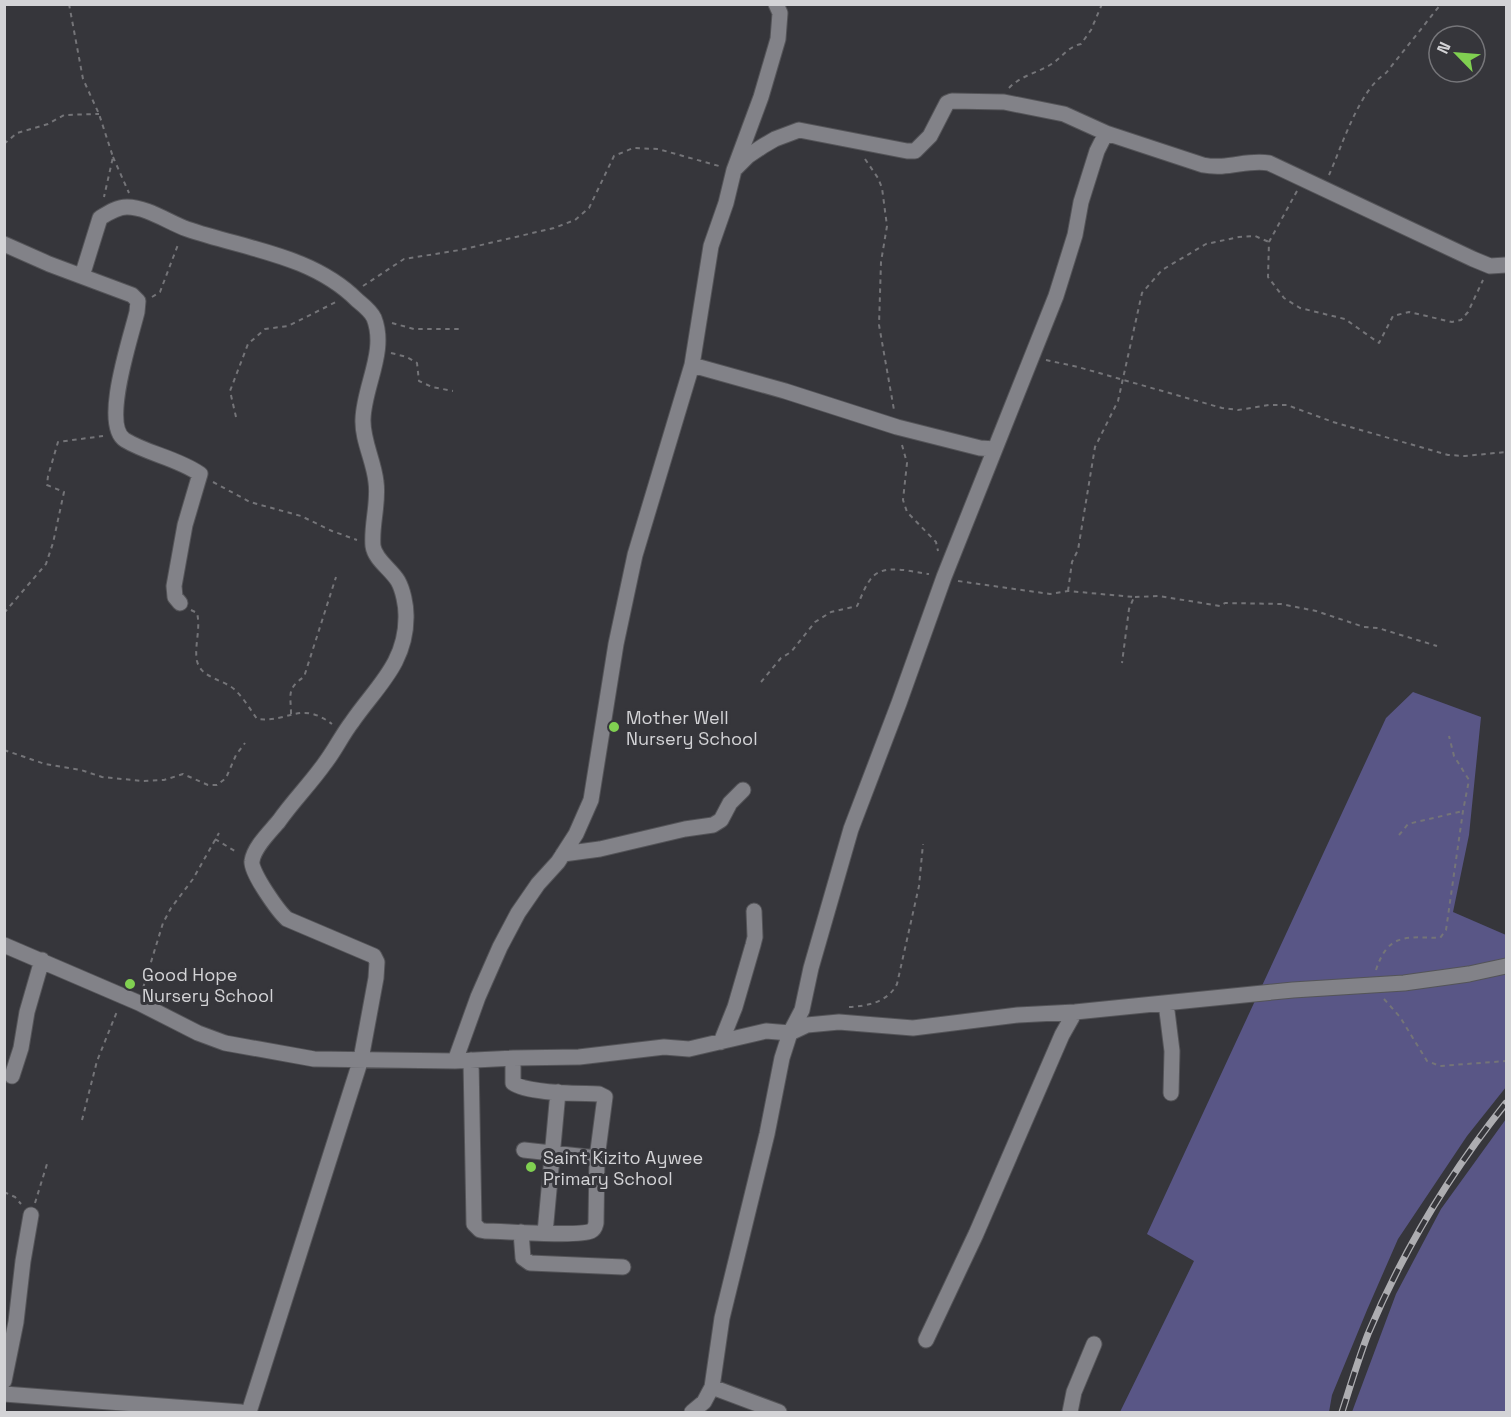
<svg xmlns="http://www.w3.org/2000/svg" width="1511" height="1417" font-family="'Space Grotesk',sans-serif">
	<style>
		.green { fill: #595686 }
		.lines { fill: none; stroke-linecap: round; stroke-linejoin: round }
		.minor-casing { stroke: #545458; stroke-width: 17 }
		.path { stroke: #747478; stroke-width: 2; stroke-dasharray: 4.5 4.5; stroke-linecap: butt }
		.minor { stroke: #828288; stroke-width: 15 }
		.rail-casing { stroke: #adadb1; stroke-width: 7 }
		.rail { stroke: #36363b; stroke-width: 4.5; stroke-dasharray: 14; stroke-linecap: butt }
		.poi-dot { fill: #80d051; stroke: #36363b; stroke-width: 2 }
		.labels { text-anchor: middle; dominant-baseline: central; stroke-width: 6; stroke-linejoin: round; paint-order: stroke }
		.poi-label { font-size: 18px; fill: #d3d3d6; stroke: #36363b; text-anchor: start }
	</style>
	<rect width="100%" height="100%" fill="#36363b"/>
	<path class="green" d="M1413 692 1481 717 1469 835 1453 912 1506 935V1087L1467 1136 1398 1239 1367 1310 1332 1395 1329 1412H1120L1194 1261 1147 1234 1386 718Z
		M1506 1119V1412H1352L1396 1294 1441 1209Z"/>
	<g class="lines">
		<defs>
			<path id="minor" d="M736 168 748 156 763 146 775 139 799 130 907 151H915L930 136 947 103 952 101 1004 102 1064 114 1106 133 1203 165C1229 170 1246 159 1269 163L1473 259 1490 266 1506 265
				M4 244 49 264 132 295 138 301 137 312C131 337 101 425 125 440 148 454 177 458 200 474L185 525 174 586 175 597 180 603
				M82 276 100 218C108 213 117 207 127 207 147 207 168 222 187 229 245 249 312 255 357 300 363 305 371 311 374 318 387 351 364 386 363 419 362 440 374 461 376 482 379 503 371 525 373 546 375 560 391 569 398 581 403 590 406 605 406 615 407 663 376 687 352 722 342 735 335 750 325 763 311 783 293 801 279 821 270 832 254 847 252 861 250 872 279 912 287 919L374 956 377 962 376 978 361 1059 249 1412
				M692 365 785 391 897 427 980 448 995 449 1056 296 1075 235 1081 202 1097 151 1106 133
				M563 854 600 849 685 829 713 825 721 820 730 803 743 790
				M4 945 139 1003 198 1033 225 1043 314 1059 455 1061 513 1058 579 1057 664 1047 689 1049 766 1031 790 1033 807 1025 839 1022 913 1028 1018 1015 1075 1012 1293 990 1404 983 1469 974 1506 966
				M1166 1003 1172 1051 1171 1093
				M721 1042 735 1007 753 945 755 937 754 911
				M471 1060 474 1224 480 1230 485 1231C503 1231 579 1237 591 1231 595 1229 595 1227 596 1223L597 1158 605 1097 599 1094C580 1093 528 1094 513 1083V1058
				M455 1061 478 997 500 947 518 913 538 884 558 862 576 834 591 800 616 644 635 555 692 365 711 246 726 203 734 170 761 97 778 39 780 13 776 4
				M12 1076 21 1048 27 1012 42 960
				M524 1150 597 1158
				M521 1232 523 1258 530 1263 623 1267
				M545 1233 558 1092
				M926 1340 976 1234 1062 1035 1075 1012
				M4 1381 16 1322 23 1261 31 1215
				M712 1387 779 1412
				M4 1394 241 1412
				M692 1412 704 1402 712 1387 722 1318 767 1134 782 1058 790 1033 802 1010 811 968 851 829 899 703 944 577 995 449
				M1070 1412 1074 1392 1094 1344"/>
		</defs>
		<use href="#minor" class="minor-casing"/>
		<path class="path" d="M69 4 83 79 99 114 113 157 104 197
			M1009 88C1020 76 1037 73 1050 65 1062 58 1067 47 1081 44L1091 30 1102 4
			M4 144 17 133 48 124 64 115 99 114
			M113 157 129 193
			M865 159 878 178 882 188 887 226 881 262 879 325 894 410
			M1329 175C1342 146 1359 90 1386 73L1441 4
			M1297 191 1269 242 1268 277 1284 298 1300 308 1345 319 1379 343 1393 316 1409 312 1452 322 1461 320 1468 312 1483 280
			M363 286 404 259 460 250 554 228 575 220 589 208 614 156 633 148 658 149 719 166
			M152 297 160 292 179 242
			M392 323 414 329H461
			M391 353 407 357 417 363 419 381 432 387 453 391
			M1046 360 1078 367 1222 408 1238 410 1269 405H1287L1333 422 1448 455 1465 456 1506 452
			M236 417 230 391 248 344 265 329 288 326 336 302
			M902 445 907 463 903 500 907 512 936 542 938 551
			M213 482 250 502 301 516 332 531 357 540
			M958 581 1050 594 1068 591 1134 597 1129 609 1122 663
			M1068 591 1072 562 1078 550 1095 447 1118 401 1142 293 1162 270 1206 244 1239 237 1255 236 1269 242
			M1135 597 1159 596 1220 606 1225 603 1281 604 1316 611 1364 627 1378 628 1437 646
			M191 610 197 613C201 629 194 646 197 661 201 678 222 679 234 689 243 697 250 709 257 719 289 723 300 700 332 724
			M4 613 46 564 53 543 64 492 47 485 48 476 58 442 103 436
			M761 682 781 658 791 652 815 622 831 612 857 606C861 598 864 588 870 580 882 562 911 572 929 574
			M291 714C291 695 286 689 304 677L336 577
			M4 750 45 764 81 770 102 777 143 781 164 780 183 774 208 785H217L226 778 236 755 245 743
			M1399 835 1408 824 1463 811
			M215 839 238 853
			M1376 970C1388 933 1406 937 1440 938L1446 930 1463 811 1469 780 1454 756 1449 736
			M143 988 163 923 171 908 193 879 219 833
			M1384 999 1400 1017 1427 1061 1440 1066 1506 1061
			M849 1007C868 1006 888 1002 897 984L919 886 923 844
			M82 1120 97 1061 118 1009
			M4 1192 15 1197 21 1204
			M35 1203 47 1164"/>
		<use href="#minor" class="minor"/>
		<defs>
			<path id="rail" d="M1342 1412C1350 1387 1358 1360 1368 1334 1403 1251 1450 1173 1506 1103"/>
		</defs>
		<use href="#rail" class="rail-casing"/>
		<use href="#rail" class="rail"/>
	</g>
	<g class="poi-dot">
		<circle cx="614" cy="727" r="6"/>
		<circle cx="130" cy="984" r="6"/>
		<circle cx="531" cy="1167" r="6"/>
	</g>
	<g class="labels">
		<g class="poi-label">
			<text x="626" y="717">Mother Well<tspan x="626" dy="21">Nursery School</tspan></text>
			<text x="142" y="974">Good Hope<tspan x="142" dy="21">Nursery School</tspan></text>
			<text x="543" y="1157">Saint Kizito Aywee<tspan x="543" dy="21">Primary School</tspan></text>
		</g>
	</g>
	<rect width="1511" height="1417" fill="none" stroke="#d3d3d6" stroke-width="12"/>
	<g transform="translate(1457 54) rotate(295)"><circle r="28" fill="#36363b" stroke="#757579" stroke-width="1.5"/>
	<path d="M0-4.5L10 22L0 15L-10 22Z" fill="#80d051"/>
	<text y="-9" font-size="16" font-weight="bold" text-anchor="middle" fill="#d3d3d6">N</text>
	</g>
</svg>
